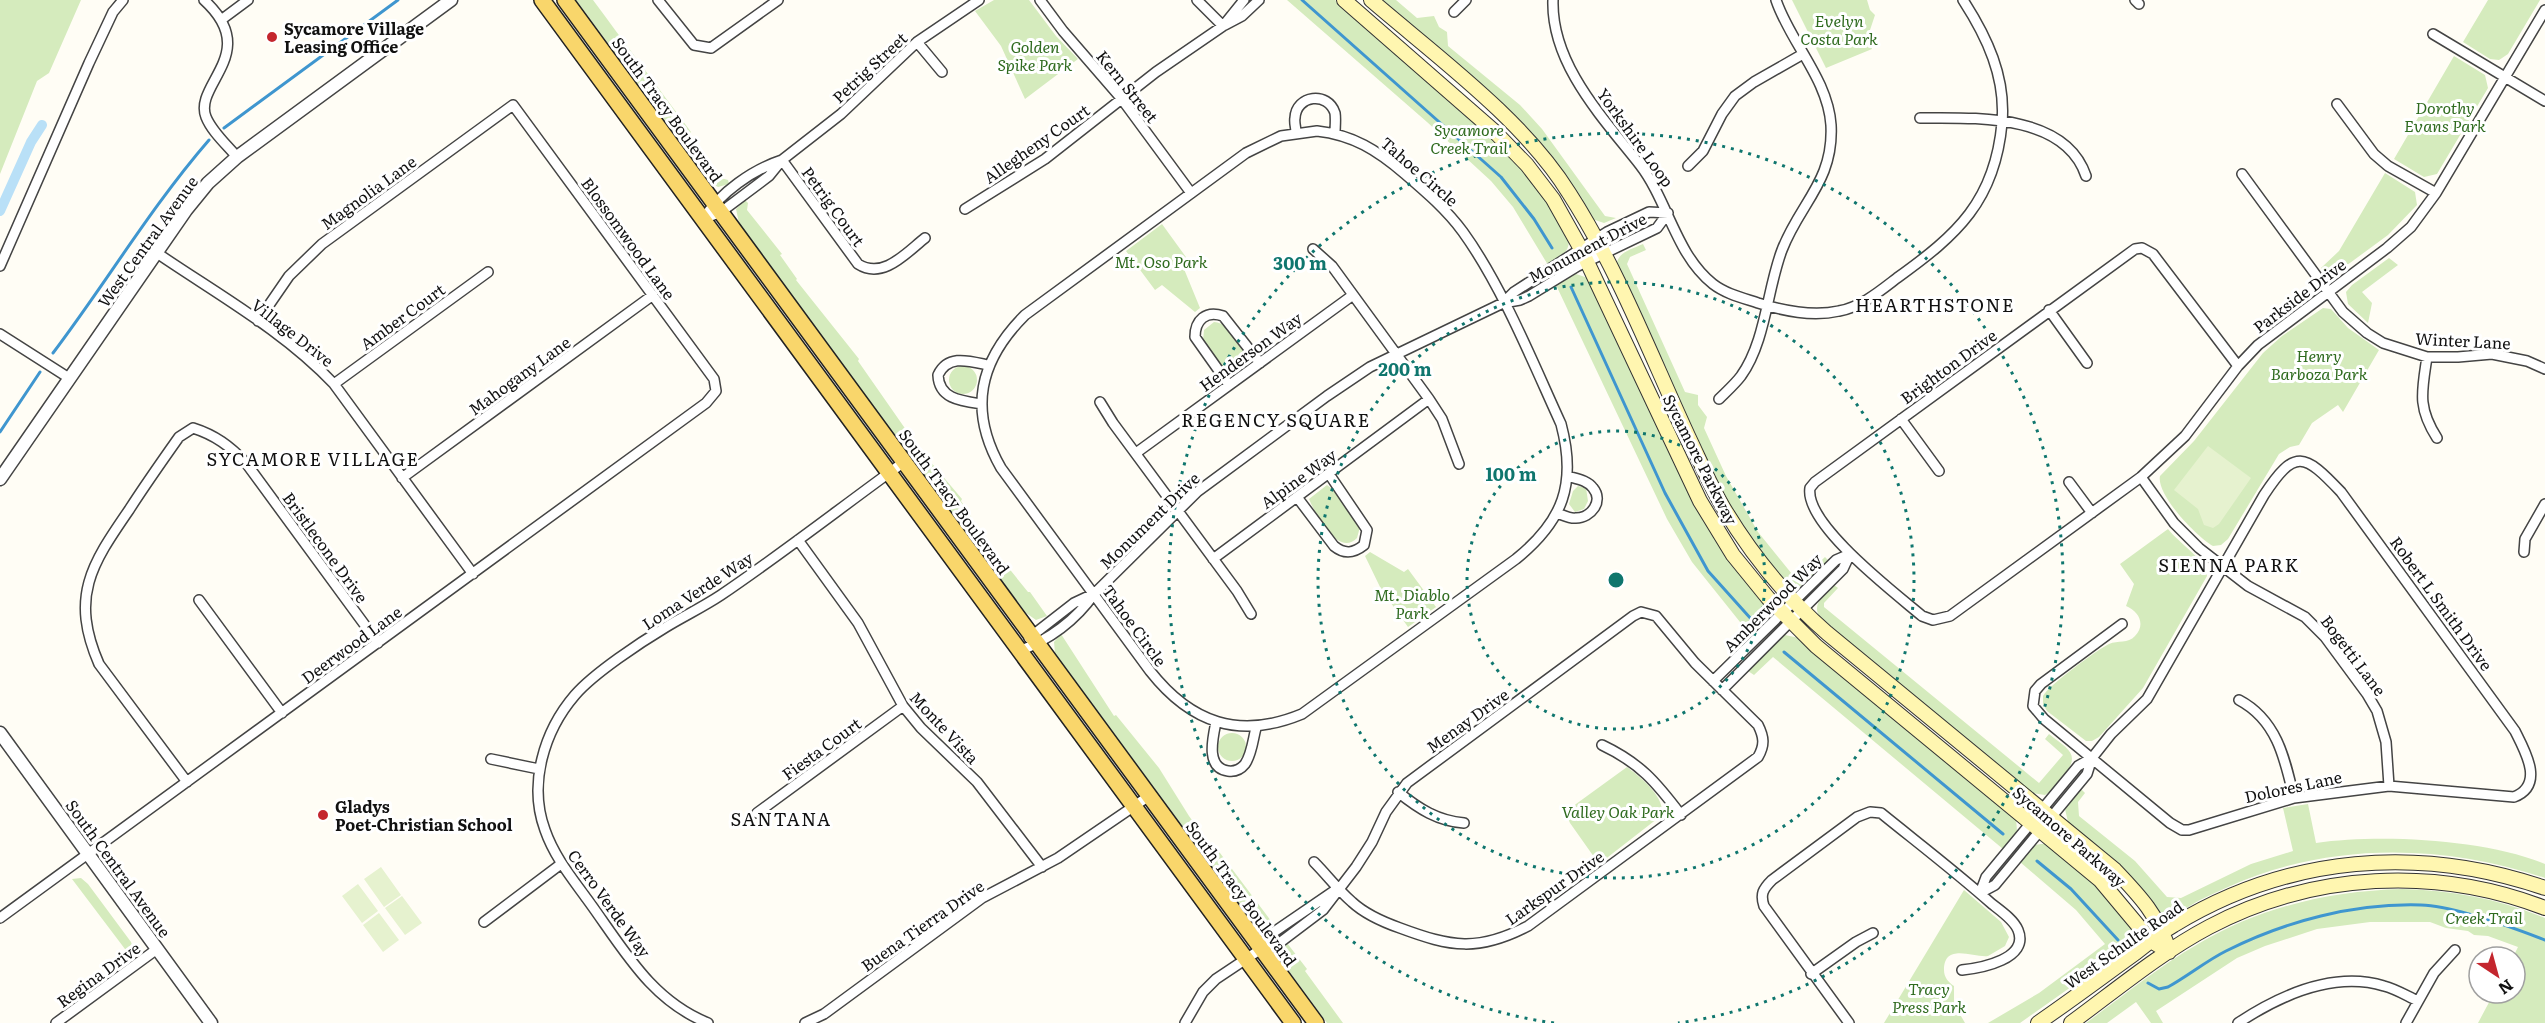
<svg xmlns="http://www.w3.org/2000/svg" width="2545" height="1023" font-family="Literata,serif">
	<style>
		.green { fill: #d5ebbd }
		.pitch { fill: #e6f2cf }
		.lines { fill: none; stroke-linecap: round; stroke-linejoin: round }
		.stream { stroke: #3f96cf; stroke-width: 3 }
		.canal { stroke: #b9e0f7; stroke-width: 10 }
		.minor-casing { stroke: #444; stroke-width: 12 }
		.tertiary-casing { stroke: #444; stroke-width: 15 }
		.secondary-casing { stroke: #333; stroke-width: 16 }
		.primary-casing { stroke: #222; stroke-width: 18 }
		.minor { stroke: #fff; stroke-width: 9 }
		.tertiary { stroke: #fff; stroke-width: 12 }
		.secondary { stroke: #fff6b0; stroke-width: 14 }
		.primary { stroke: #f9d66b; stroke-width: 15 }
		.ring { fill: none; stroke: #0f766e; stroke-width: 3; stroke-dasharray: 3 6 }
		.poi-dot { fill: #c4262e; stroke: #fff; stroke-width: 2 }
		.labels { text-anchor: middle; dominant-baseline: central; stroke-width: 6; stroke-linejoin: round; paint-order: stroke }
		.park-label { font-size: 16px; font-style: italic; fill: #2f6b1f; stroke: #fff }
		.poi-label { font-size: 16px; font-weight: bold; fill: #111; stroke: #fff; text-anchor: start }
		.street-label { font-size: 16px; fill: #111; stroke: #fff }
		.neighbourhood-label { font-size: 18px; letter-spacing: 1.5px; fill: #111; stroke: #fff }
		.centre { fill: #0f766e; stroke: #fff; stroke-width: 3 }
		.ring-label { font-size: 18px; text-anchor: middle; font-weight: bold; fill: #0f766e; stroke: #fff; stroke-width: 6; stroke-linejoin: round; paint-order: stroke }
	</style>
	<rect width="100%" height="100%" fill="#fffdf5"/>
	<path class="green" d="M0 0H81L49 73 37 81 0 174Z
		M576 0H593C624 42 657 86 691 132L689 134 721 178 728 180 729 184 718 187 711 183Z
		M994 0H1029L1056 36 1078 59 1025 99 1001 46 975 11Z
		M1287 0H1335L1478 124 1517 163 1539 190 1568 236C1572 252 1560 257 1548 265L1513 207 1491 181 1427 122Z
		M1380 0H1396L1417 18 1434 16 1439 27 1447 32 1448 46 1520 105 1542 129 1605 216 1616 218 1604 223 1592 219 1582 203Z
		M1792 0H1867L1870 10 1875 15 1868 36 1872 49 1826 68Z
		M2488 0H2540L2508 54 2499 60 2490 59 2463 42Z
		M2454 56 2485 75 2488 88 2437 174 2424 177 2394 159Z
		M2385 173 2415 192 2417 205 2388 235 2339 271C2333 275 2326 274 2321 268L2339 251Z
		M745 200 748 203 747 210 782 254 780 255 797 279 796 280 859 359 858 361 918 447 962 499 961 501 986 540 1028 592H1030L1047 616 1036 620 1026 613 739 223 736 209Z
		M1162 224 1191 264 1184 269 1200 308 1195 312 1162 285 1155 290 1126 251Z
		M1643 244 1646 250 1630 257 1627 264 1685 392 1698 395V405L1707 417 1704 428 1726 476 1758 532 1796 579H1802L1825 557 1828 560C1817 572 1802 596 1785 583L1738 520 1717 482 1617 270C1614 253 1630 250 1643 244Z
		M2389 258 2398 265 2362 292 2372 303 2368 323 2348 304 2346 292 2352 285Z
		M1576 274 1588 278 1694 501 1723 550 1767 607 1769 615 1766 622 1732 656 1728 652 1748 632 1692 562 1667 519 1556 285Z
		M2323 308 2331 309 2348 328 2379 350 2343 412 2338 405 2312 423 2299 445 2290 447 2279 454 2228 539 2221 545 2213 546C2197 537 2156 495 2160 476L2194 441 2263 353 2282 336Z
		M1214 322C1232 323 1243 348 1248 362L1231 375 1223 369 1203 340 1204 330Z
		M949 380a14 14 0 1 1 28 0a14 14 0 1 1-28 0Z
		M1327 485 1335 491 1360 527 1357 538C1338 558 1315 513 1309 499Z
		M1578 486 1586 488 1588 501 1584 509 1575 512 1569 504 1573 491Z
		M2168 529C2178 542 2207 561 2207 576L2143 688 2099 737 2092 741H2086L2047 711 2043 704V696C2049 685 2097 650 2109 644 2118 640 2128 644 2135 636 2146 625 2139 611 2126 606L2134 584 2120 564Z
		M1370 552 1404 572 1408 569 1436 607 1408 627 1381 589 1365 556Z
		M1834 585 1838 588 1824 603V607L2039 783 2063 755 2045 739 2049 734C2069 750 2082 754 2062 778 2057 784 2052 791 2045 795L2032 793 1821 619C1810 605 1824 595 1834 585Z
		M1061 634 1114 716 1116 715 1159 768 1189 816 1214 850 1217 849 1274 925 1264 929 1253 922 1055 653 1054 642Z
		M1785 635 1799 638 2016 818 2017 831 2003 849 1773 657 1754 675 1748 671Z
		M1218 747a14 14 0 1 1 28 0a14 14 0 1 1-28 0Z
		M1627 767C1640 777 1665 796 1662 815L1599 864 1570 823 1565 812Z
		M2081 789 2085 793 2078 802 2079 816 2135 861 2167 897 2181 898 2251 864 2293 851 2283 808 2308 804 2316 843C2380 834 2484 839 2545 864V878C2452 847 2352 842 2258 875 2238 882 2219 891 2200 900 2189 906 2179 914 2167 916L2158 911 2068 822 2065 809Z
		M2041 844H2047L2096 885 2135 932 2133 942 2129 946 2020 1023H1988L2039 993 2105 944 2076 910 2020 862 2035 845Z
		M81 878 88 884 131 942 133 948 131 957 72 879Z
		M2402 889C2451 890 2500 899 2545 918V1023H2478L2494 993H2515V957H2513L2518 947 2488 936 2474 935 2468 931 2446 928 2430 922H2370L2317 929 2265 946 2237 958 2156 1011 2163 1023H2151L2136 1002 2107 1023H2086C2123 996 2158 967 2198 944 2261 907 2329 891 2402 889Z
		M1964 890 2001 922 2009 937 2005 946 1988 956C1974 958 1944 942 1944 970 1944 977 1948 982 1954 986V1004L1965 1023H1884Z
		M1287 943 1307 969 1305 971 1343 1023H1327L1283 963 1281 950Z"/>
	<path class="pitch" d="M2208 446 2251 478 2219 524 2213 528 2204 525 2198 509 2174 490Z
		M381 867 401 895 384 907 364 879Z
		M358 884 378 911 362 923 342 896Z
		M402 896 422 923 405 935 385 908Z
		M379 913 399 940 383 952 363 925Z"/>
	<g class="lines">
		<path class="stream" d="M1302 0 1501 177 1534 219 1552 248
			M224 128 398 0
			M1571 287 1665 493 1708 571 1752 620
			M53 353C106 283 151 207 209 140
			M0 432 40 372
			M1784 652 2003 834
			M2037 861 2071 889 2118 940
			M2148 983 2159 989 2168 987C2188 976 2206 961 2226 951 2285 921 2355 903 2421 905 2454 906 2514 928 2545 940"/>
		<path class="canal" d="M0 211 31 142 42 125"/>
		<defs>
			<path id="minor" d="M204 0C262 53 193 84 206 117 212 132 227 145 237 157
				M658 0 694 45 711 48 778 0
				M1040 0 1063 31 1121 98 1191 193
				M1197 0 1223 26
				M1553 0C1551 64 1603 118 1640 165 1668 201 1676 255 1713 284 1726 294 1743 298 1758 303 1784 311 1812 317 1839 311 1861 307 1880 291 1897 278 1957 235 1995 201 2002 123 2006 77 1987 37 1963 0
				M2135 0 2139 4
				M1454 12 1466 0
				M221 20 248 0
				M1225 25 1242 16 1259 0
				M2433 34 2545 101
				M917 42 942 72
				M2337 104 2374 154 2388 166 2436 193
				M1920 118C1974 118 2065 113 2086 176
				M1317 131C1353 135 1377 150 1405 174 1426 192 1447 210 1463 232 1502 286 1533 363 1561 424 1577 484 1563 521 1516 559L1302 714C1239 740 1191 723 1150 671L1001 468C968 410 979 361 1025 315L1246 153 1281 136Z
				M1296 132C1296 128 1294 122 1295 118 1296 95 1328 91 1335 113 1336 119 1335 127 1335 133
				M782 160 858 264C883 280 906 253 925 238
				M1688 166 1703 151 1722 114 1735 96 1754 82 1803 54
				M2242 174 2343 312 2367 333 2383 343 2427 357H2458L2492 354 2527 361 2545 369
				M965 209 1045 159 1156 72 1223 26 1244 0
				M703 219 721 212 769 176 782 160 841 114 917 42 979 0
				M703 219C721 192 752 170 782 160
				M1313 249 1332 266 1429 399 1442 419 1459 464
				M157 253C217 294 284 331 334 384L473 574
				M0 266 89 63 113 12 123 0
				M1503 303 1514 292 1607 232 1649 212 1668 213
				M2049 310 2087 363
				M0 334 69 378
				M2427 357C2422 391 2417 407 2437 438
				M2238 366 2153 254 2142 248 2135 249 1815 482 1810 488C1804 524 1895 593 1922 616L1933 620 1950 616 2141 477 2185 436 2238 366 2258 345 2387 248 2411 227 2436 193 2545 10
				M334 384 488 272
				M1229 385 1195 337C1195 320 1206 310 1223 316L1260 363
				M1719 399C1726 392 1735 384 1741 376 1766 341 1767 289 1782 250 1800 203 1834 181 1831 125 1828 79 1790 42 1776 0
				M1100 402 1113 423 1237 591 1251 614
				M982 404C961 401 939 399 938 375 948 354 969 361 988 365
				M1901 419 1939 471
				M1136 453 1353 295
				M2141 477 2174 523 2199 548 2248 586 2305 617 2325 637 2367 694 2377 711 2386 742 2389 786
				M402 478 653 295
				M2069 482 2092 513
				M1297 497 1334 546C1345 555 1354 553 1364 545L1367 530 1329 474
				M1557 513C1563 515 1570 519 1576 518 1591 518 1604 501 1593 488 1587 480 1577 479 1567 476
				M798 540 858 623 903 706 921 728 977 782 1042 867
				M2524 552 2525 539 2545 504
				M1213 559 1429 399
				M199 600 282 713
				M1029 638 1074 603 1091 595
				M1019 651C1049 640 1076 620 1094 594L1197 492 1327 396 1370 367 1503 303 1520 300 1529 296 1578 266 1657 228 1668 213
				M1713 681 1836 560 1850 554
				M1722 690 1843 569 1850 554
				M2239 700C2277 720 2285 759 2294 798
				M1216 722C1213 737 1205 768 1228 771 1235 772 1241 769 1245 764 1252 754 1253 739 1256 728
				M1602 745C1640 763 1656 782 1681 815
				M491 759 539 769
				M187 782 99 664C70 597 91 565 129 510 145 485 162 461 179 437L193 428C215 435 230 446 246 463L378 643
				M1398 792C1419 809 1438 821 1464 823
				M757 813 903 706
				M1980 893 1995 885 2087 774 2092 758 2111 734 2147 699 2264 495C2295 448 2304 453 2341 492L2515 731C2525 751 2545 785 2514 797L2389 786 2294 798 2189 830H2182L2170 823 2044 719 2033 706 2035 691 2041 684 2122 624
				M1980 893 1986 877 2049 801 2078 766 2092 758
				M0 918 706 403 716 391 714 379 513 105 322 244 289 276 258 321
				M484 922 561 864
				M1261 949 1271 934 1334 891
				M1811 974 1856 942 1873 933
				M56 1023 157 949
				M708 1023C650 1000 623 948 587 899 571 877 554 856 545 830 528 784 544 731 575 695 594 673 641 642 666 627 684 616 703 607 721 595 783 553 843 506 904 462
				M805 1023 824 1014 982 898 1058 858 1149 796
				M1185 1023 1203 992 1216 979 1261 949 1278 944 1323 910 1356 867 1372 842 1386 812 1407 783 1633 616 1641 612 1656 616 1695 663 1758 725C1764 737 1765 745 1758 757L1528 926C1478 952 1451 947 1400 928 1383 922 1366 915 1352 902 1338 890 1327 875 1314 862
				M1849 1023 1764 906C1760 894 1763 889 1772 880L1857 817 1870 812 1881 813C1918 843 1956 872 1992 904 2001 911 2014 920 2018 930 2030 959 1981 968 1962 970
				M2238 1023C2279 996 2334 971 2384 986 2396 989 2407 996 2418 1001
				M2406 1023 2434 973 2455 950"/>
			<path id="tertiary" d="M0 479 186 210 208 183 237 157 451 0
				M0 733 211 1023"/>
			<path id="secondary" d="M1344 0 1494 131 1527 165 1553 199 1581 249 1700 501 1733 555 1768 598 1816 646 2100 880 2151 941 2169 952
				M1371 0C1436 56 1524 120 1569 193 1618 269 1651 356 1689 438 1700 461 1710 485 1723 507 1751 554 1786 597 1827 633L2115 870C2138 894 2161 918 2169 952
				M2038 1023C2070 1001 2102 977 2134 954 2147 944 2160 933 2174 925 2289 855 2419 845 2545 888
				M2071 1023C2116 990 2160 953 2209 927 2313 872 2436 866 2545 908"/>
			<path id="primary" d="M542 0 1293 1023
				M565 0 1316 1023"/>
		</defs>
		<use href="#minor" class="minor-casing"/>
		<use href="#tertiary" class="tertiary-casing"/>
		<use href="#secondary" class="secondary-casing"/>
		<use href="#primary" class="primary-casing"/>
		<use href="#minor" class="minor"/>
		<use href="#tertiary" class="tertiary"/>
		<use href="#secondary" class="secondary"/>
		<use href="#primary" class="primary"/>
	</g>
	<g class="ring">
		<circle cx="1616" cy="580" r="149"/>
		<circle cx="1616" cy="580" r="298"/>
		<path d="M1554 1023A447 447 0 1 1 1678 1023"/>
	</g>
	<g class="poi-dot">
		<circle cx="272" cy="37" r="6"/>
		<circle cx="323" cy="815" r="6"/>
	</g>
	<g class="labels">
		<g class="park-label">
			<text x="1839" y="20">Evelyn<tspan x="1839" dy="18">Costa Park</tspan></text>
			<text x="1035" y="46">Golden<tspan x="1035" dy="18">Spike Park</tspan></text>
			<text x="2445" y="107">Dorothy<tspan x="2445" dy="18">Evans Park</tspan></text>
			<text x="1469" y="129">Sycamore<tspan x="1469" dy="18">Creek Trail</tspan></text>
			<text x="1161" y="261">Mt. Oso Park</text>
			<text x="2319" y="355">Henry<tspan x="2319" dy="18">Barboza Park</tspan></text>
			<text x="1412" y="594">Mt. Diablo<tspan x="1412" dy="18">Park</tspan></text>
			<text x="1618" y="811">Valley Oak Park</text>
			<text x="2484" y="917">Creek Trail</text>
			<text x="1929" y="988">Tracy<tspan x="1929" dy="18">Press Park</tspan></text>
		</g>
		<g class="poi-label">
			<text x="284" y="28">Sycamore Village<tspan x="284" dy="18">Leasing Office</tspan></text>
			<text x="335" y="806">Gladys<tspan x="335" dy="18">Poet-Christian School</tspan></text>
		</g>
		<g class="street-label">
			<text transform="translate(869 67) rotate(-43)">Petrig Street</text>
			<text transform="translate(1128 86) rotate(51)">Kern Street</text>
			<text transform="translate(668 109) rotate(54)">South Tracy Boulevard</text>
			<text transform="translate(1636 137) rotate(54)">Yorkshire Loop</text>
			<text transform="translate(1036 143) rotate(-35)">Allegheny Court</text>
			<text transform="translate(1420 171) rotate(41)">Tahoe Circle</text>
			<text transform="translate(368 192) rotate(-36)">Magnolia Lane</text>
			<text transform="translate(834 206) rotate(54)">Petrig Court</text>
			<text transform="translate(629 238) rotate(54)">Blossomwood Lane</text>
			<text transform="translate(147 241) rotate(-54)">West Central Avenue</text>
			<text transform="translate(1587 247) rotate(-28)">Monument Drive</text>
			<text transform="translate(2299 295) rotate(-37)">Parkside Drive</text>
			<text transform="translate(402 316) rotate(-36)">Amber Court</text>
			<text transform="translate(293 332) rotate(38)">Village Drive</text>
			<text transform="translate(2463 340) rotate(3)">Winter Lane</text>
			<text transform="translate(1250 351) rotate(-36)">Henderson Way</text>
			<text transform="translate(1948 366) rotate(-36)">Brighton Drive</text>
			<text transform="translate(519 375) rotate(-36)">Mahogany Lane</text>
			<text transform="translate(1701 459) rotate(63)">Sycamore Parkway</text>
			<text transform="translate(1298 478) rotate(-36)">Alpine Way</text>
			<text transform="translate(955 501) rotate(54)">South Tracy Boulevard</text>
			<text transform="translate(1149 520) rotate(-44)">Monument Drive</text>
			<text transform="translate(326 547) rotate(54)">Bristlecone Drive</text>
			<text transform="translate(697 590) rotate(-33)">Loma Verde Way</text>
			<text transform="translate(1772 602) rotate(-45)">Amberwood Way</text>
			<text transform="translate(2442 603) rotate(54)">Robert L Smith Drive</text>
			<text transform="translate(1135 625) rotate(54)">Tahoe Circle</text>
			<text transform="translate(351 644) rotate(-36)">Deerwood Lane</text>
			<text transform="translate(2354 655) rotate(53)">Bogetti Lane</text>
			<text transform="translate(1467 720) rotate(-36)">Menay Drive</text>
			<text transform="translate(945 727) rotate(47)">Monte Vista</text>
			<text transform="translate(821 748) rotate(-36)">Fiesta Court</text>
			<text transform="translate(2293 786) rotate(-12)">Dolores Lane</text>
			<text transform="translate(2070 836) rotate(41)">Sycamore Parkway</text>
			<text transform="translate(119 868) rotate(54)">South Central Avenue</text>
			<text transform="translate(1554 887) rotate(-35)">Larkspur Drive</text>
			<text transform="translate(1242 893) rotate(54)">South Tracy Boulevard</text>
			<text transform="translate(610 903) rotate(54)">Cerro Verde Way</text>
			<text transform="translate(922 925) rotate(-35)">Buena Tierra Drive</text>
			<text transform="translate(2123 944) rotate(-35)">West Schulte Road</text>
			<text transform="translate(98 974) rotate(-36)">Regina Drive</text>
		</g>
		<g class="neighbourhood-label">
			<text x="1935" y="304">HEARTHSTONE</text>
			<text x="1276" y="419">REGENCY SQUARE</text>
			<text x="313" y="458">SYCAMORE VILLAGE</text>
			<text x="2229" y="564">SIENNA PARK</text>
			<text x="781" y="818">SANTANA</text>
		</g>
	</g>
	<circle cx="1616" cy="580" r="9" class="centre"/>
	<g class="ring-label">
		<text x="1300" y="270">300 m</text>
		<text x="1405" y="376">200 m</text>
		<text x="1511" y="481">100 m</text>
	</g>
	<g transform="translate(2497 975) rotate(144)"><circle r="28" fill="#ffffff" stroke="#a0a0a0" stroke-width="1.5"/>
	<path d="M0-4.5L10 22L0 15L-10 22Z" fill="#c4262e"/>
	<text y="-9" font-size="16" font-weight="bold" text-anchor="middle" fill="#111111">N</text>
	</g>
</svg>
